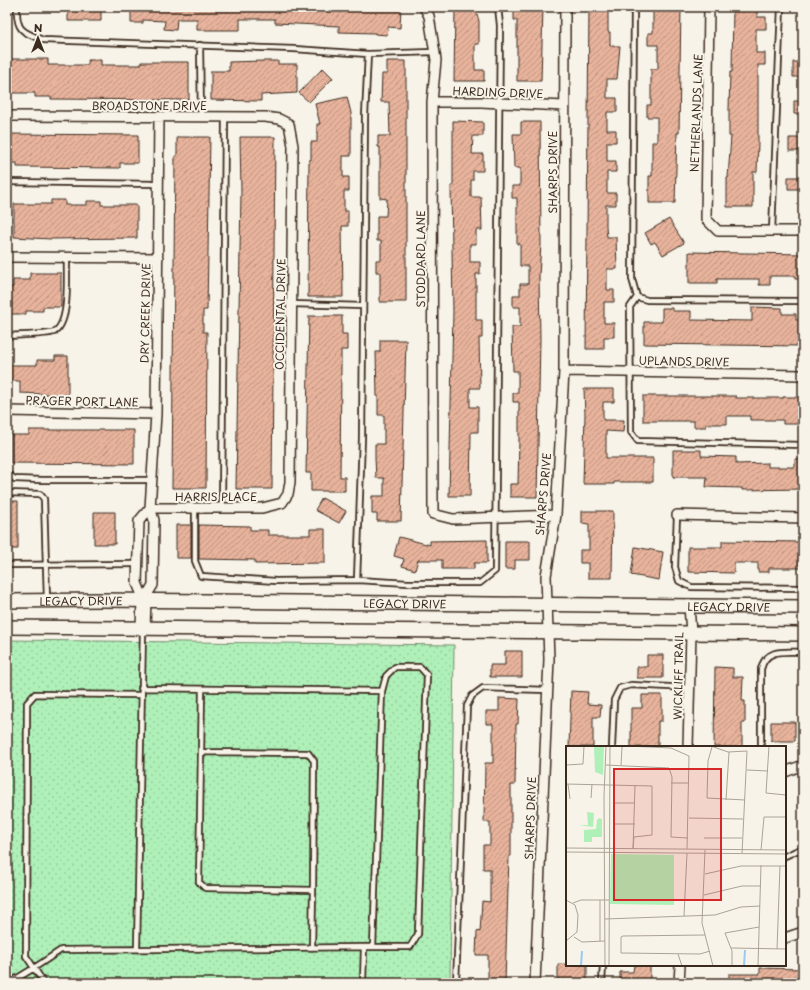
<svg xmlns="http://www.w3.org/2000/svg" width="810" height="990" font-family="'Playpen Sans',sans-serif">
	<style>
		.park { fill: url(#park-dots); stroke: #758d6c }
		.building { fill: url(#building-hatch); stroke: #3b2a1e }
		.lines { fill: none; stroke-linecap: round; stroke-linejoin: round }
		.lane-casing { stroke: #3b2a1e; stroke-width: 8 }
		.street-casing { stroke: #3b2a1e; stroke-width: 12 }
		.secondary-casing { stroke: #3b2a1e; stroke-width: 16 }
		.lane { stroke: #f7f3e8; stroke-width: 4.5 }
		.street { stroke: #f7f3e8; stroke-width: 9 }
		.secondary { stroke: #f7f3e8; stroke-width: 13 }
		.labels { text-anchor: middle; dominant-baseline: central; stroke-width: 4; stroke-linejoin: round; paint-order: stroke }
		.street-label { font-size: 11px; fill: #3b2a1e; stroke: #f7f3e8 }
		.inset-river { fill: none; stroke: #98caf5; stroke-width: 2 }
		.inset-road { fill: none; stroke: #aca397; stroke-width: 1 }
		.view { fill: #d62828; fill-opacity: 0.15; stroke: #d62828; stroke-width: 2 }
		.inset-edge { fill: none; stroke: #3b2a1e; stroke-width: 2 }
	</style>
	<defs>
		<pattern id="park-dots" width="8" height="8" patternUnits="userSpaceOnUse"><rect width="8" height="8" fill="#aff0b9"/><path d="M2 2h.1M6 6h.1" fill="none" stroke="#97ce9f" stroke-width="1.8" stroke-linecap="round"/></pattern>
		<pattern id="building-hatch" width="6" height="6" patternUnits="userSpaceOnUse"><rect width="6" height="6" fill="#e8b39c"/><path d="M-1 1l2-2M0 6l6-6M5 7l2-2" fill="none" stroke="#bd927f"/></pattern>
	</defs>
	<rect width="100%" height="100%" fill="#f7f3e8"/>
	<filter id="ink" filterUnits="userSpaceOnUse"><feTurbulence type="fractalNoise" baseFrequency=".025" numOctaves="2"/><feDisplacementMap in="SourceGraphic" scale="8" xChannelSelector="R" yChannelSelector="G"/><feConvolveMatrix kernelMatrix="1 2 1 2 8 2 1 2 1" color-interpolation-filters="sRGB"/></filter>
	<g filter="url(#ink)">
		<path class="park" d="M7 640 454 645 450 983H7Z"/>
		<path class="building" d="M68 7H101V21H68Z
			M131 7H401L400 28 388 27 387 35 375 34V33L339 32V26L275 23V19H240V30H197V19H177L176 30 164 29 165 21 143 20V23H131Z
			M455 7H475L479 21V44H475V70H484V81H454Z
			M514 7H543L541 81H517V20H514Z
			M589 7H608V32H610V46H620L617 79H607V98H617V112H607V130H616V142H607V161H616V172H607V193H616V205H606V226L607 237H616L617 269H607V290H614V302H604V323H614V337H604V349H586Z
			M653 7H681L679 133H677L675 203H649V176H652V142H657V117H647V105H651V69H658V45H648V33H653Z
			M733 7H757V17H766V29H756V53H765V65H758V142L757 172H753V207H727V178H728L731 136H729V109L730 72H732Z
			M7 59H48V65H88V60H101V65H141V62H189V100L51 99V97H35V93H7Z
			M264 61H278V64H297V93L261 95V101L211 100V71H229V62Z
			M387 61H406V302H380V272H376V260H381V241H377V216H386L387 199 380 198V147H378V136H390L389 102H381L382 74H387Z
			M793 62H803V77H793Z
			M323 68 333 78 309 102 299 93Z
			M347 97 351 113V156H343V177H349V191H344V211H348V226H342L343 297H308L309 160H311V142H317V124H320L315 104Z
			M794 101H803V114H794Z
			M453 121 483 122V136H473L472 154H483V171H473V180H471V197H481L482 230H476V244H470V262H480V274H476V320H482V338H479L480 388H470V407H478V432H471L470 496H449L453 312 451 186H453Z
			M521 122H540L541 244 539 276 540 339 537 497H510V484H518L519 439V402H513V393H518V371H513L512 327H520V307H513V295H520V284H528V266H520V244H517V198H512V186H520V168H514L513 134H521Z
			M7 134 138 135V163H120V168L17 167V163H7Z
			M177 137H210L207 310H203V332H207L206 488H172L175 156H177Z
			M240 137H275L272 489H236L241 192Z
			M789 138H803V151H789Z
			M788 177H803V189H788Z
			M51 200H65V205H87V201H101V205H137V238L51 239 14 237V204H51Z
			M669 219 684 243 663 255 655 242 651 244 645 233Z
			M689 252 803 254V279H795V276H770V285H759V279H717V283H689Z
			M30 273H61V307H43V311H26V314H7V287H13V280H30Z
			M752 307 782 308V314H796V320H803V346L644 344V322H662V308H672V311H691V320L752 321Z
			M309 316H342V334H347V350H341V368L340 477H345V491H311V473H306Z
			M380 340H406L401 521H377V514H372V496H384V478H376L375 458V444H384V415H378V396H377L376 352H380Z
			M55 356H68V395L20 393V381H7V365H37V360H55Z
			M584 389H614V402H603V420H624L623 432 606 431V458H653V482H614V484H583L585 414Z
			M643 396H736V398H783V397H803V415H799V424H783V420H750V416H727V424H706V427H694V421H643Z
			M29 430H134V464L11 463V435H29Z
			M673 450H701V456L736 457V464L768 463V467H795V459H803V489L742 490V488L706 487 707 477H673Z
			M322 498 346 511 339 523 315 510Z
			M7 501H18V549H7Z
			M582 511H613L612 578H588V563H580V550H589V524L582 523Z
			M94 512H115V544H94Z
			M176 525H191V558H176Z
			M199 525 250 526V530H268V535H310V529H325V563L255 564V560L199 559Z
			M399 537 430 545V541L487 540V563H474V569H442V560H418L415 570 402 566 404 559 394 556Z
			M505 541H530V560H515V569H505Z
			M722 541 803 542V568H769V572H758V563H734V573L688 572V547H722Z
			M635 547 663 552 659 580 631 575Z
			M505 651H522V677H490V665H505Z
			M647 655H663V678H637V667H647Z
			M715 667 733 668V677H743L742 701H745V723H742V747H714Z
			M571 691 588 692 587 704 601 705 600 717H593V747H569Z
			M642 695H662V721H658V747H631V708H642Z
			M499 698 519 699 518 724H516L515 785H511V856H509L505 983H488V955H476L477 931 480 932 482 901 490 902V869H483V845H490V822H484L485 763H493V724H486V711H499Z
			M771 722H795V741H771Z
			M558 964 587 965V983H558Z
			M634 965H650V983H620V972H633Z
			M760 968 803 969V983H729V974H760Z"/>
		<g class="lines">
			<defs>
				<path id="lane" d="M17 7C16 30 22 32 43 40L294 49 368 54 434 52
					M634 7 632 279 637 297 647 300 803 301
					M200 45 201 117
					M368 54 365 116 362 438 357 580 408 583H480L495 571 500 25 498 7
					M7 182 158 184
					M772 231 781 7
					M637 297 630 307 631 432 638 441 803 445
					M292 304 363 306
					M7 336C16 335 48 335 54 332 71 323 66 275 67 257
					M7 474 15 479 41 480H151
					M7 493 40 494 44 499 47 599
					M195 508V561L201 576 276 581 357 580
					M222 508 225 117
					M677 515 675 567 679 581 691 587 803 588
					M7 565 137 564
					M141 688 382 691 386 676 395 667H420L427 675 418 934 410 947H364L363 983
					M202 689 199 882 205 888 313 890 312 948
					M141 695 35 694 27 703 26 956 34 968 61 950 364 947
					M612 747 614 700 620 688 631 685 689 688
					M761 747V669C766 648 785 652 803 652
					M201 752 308 753 314 761 313 890
					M785 856 803 848
					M373 947 382 691
					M137 949 143 630
					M7 981 16 979 34 968 44 983
					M456 983 467 706 472 696 483 688 547 690
					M602 983 603 965"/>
				<path id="street" d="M424 7 429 16 436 60 432 102 433 514 453 519 556 515
					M709 7 706 219 718 231H803
					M432 102H481L564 106
					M7 116 265 117 279 119 289 124 293 146 290 482 288 494 282 503 262 508H150
					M7 257 158 258
					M564 371 803 375
					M7 411 156 414
					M677 515 803 518
					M144 600 153 585 154 520 150 508 156 414 159 117
					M144 600 137 583 139 521 150 508
					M688 747 691 633 689 606
					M785 772 803 765
					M785 938 803 932
					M535 983 549 659 546 576 556 515 564 371 565 7
					M679 983 680 965"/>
				<g id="secondary">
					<path id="s1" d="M7 601 101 600 803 607"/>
					<path d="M7 627 803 634"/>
					<path d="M143 628 144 600"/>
				</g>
			</defs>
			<use href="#lane" class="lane-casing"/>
			<use href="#street" class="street-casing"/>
			<use href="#secondary" class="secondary-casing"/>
			<use href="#lane" class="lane"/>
			<use href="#street" class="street"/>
			<use href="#secondary" class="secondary"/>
		</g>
	</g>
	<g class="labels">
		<g class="street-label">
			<text transform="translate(498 92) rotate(2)">HARDING DRIVE</text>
			<text x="149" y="105">BROADSTONE DRIVE</text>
			<text transform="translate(696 113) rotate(-88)">NETHERLANDS LANE</text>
			<text transform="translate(552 172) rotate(-90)">SHARPS DRIVE</text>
			<text transform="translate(420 259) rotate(-90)">STODDARD LANE</text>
			<text transform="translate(145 313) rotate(-89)">DRY CREEK DRIVE</text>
			<text transform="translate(280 314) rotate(-89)">OCCIDENTAL DRIVE</text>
			<text transform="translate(684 361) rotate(1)">UPLANDS DRIVE</text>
			<text transform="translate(82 401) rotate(1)">PRAGER PORT LANE</text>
			<text transform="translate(543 494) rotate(-85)">SHARPS DRIVE</text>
			<text x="216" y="496">HARRIS PLACE</text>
			<text stroke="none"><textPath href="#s1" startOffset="74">LEGACY DRIVE</textPath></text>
			<text stroke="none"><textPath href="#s1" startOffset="398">LEGACY DRIVE</textPath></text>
			<text stroke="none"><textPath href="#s1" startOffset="722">LEGACY DRIVE</textPath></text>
			<text transform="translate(678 676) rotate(-89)">WICKLIFF TRAIL</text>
			<text transform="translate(530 818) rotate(-88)">SHARPS DRIVE</text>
		</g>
	</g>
	<g transform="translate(566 746)">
		<rect width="220" height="220" fill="#f7f3e8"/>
		<path d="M21 66 28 67 27 81 13 79H22ZM33 72 36 73V91H26V96H18V84L30 83 31 74Z" fill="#aff0b9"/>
		<path d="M28 0H38L37 29 29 26Z" fill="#aff0b9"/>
		<path d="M45 108 108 109V159L44 158Z" fill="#aff0b9"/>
		<path class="inset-river" d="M15 220 16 205M178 220 179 204"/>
		<path class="inset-road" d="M60 0 105 2 123 10 121 103M145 0 162 6 181 5 176 108M203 0 200 47 220 49M146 1 142 15 141 52 179 54M0 19 17 18 18 0M40 19 103 22 106 31 105 91 122 92M55 19 56 1 59 0M181 24 202 25M105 37H123M0 38 86 40V89L68 91M2 38 4 53M220 47V91M25 52 26 38M160 54 163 6M47 57H69M123 72 177 73M48 78H69M138 92H176M0 102 220 104M67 103 69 39M67 103 68 91M139 104 136 177 147 220M195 104 198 71H220M0 106 220 108M139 128 175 120H220M138 149 176 140H195M0 154 9 159 12 169 11 186 0 195M34 154V195M7 157 15 154H43M118 170 121 107M39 173 149 169 175 161 194 160M139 189 57 190 55 191V207L134 208 144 205M8 191 16 196 39 195M165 202 220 203M211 203 214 120M112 208 116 220M39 220 38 50 40 0M43 220 44 0M166 220V205L159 187 193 181M192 220 195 119"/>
		<path class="view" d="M48 23H155V154H48Z"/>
		<rect width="220" height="220" class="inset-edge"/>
	</g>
	<rect width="810" height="990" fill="none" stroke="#f7f3e8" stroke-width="24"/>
	<rect x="12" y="12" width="786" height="966" fill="none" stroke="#3b2a1e" stroke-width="1.5" filter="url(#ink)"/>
	<g transform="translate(38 38)" stroke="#f7f3e8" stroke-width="3" paint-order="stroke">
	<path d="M0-3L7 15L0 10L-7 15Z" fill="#3b2a1e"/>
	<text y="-6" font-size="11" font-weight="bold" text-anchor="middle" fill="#3b2a1e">N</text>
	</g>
</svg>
